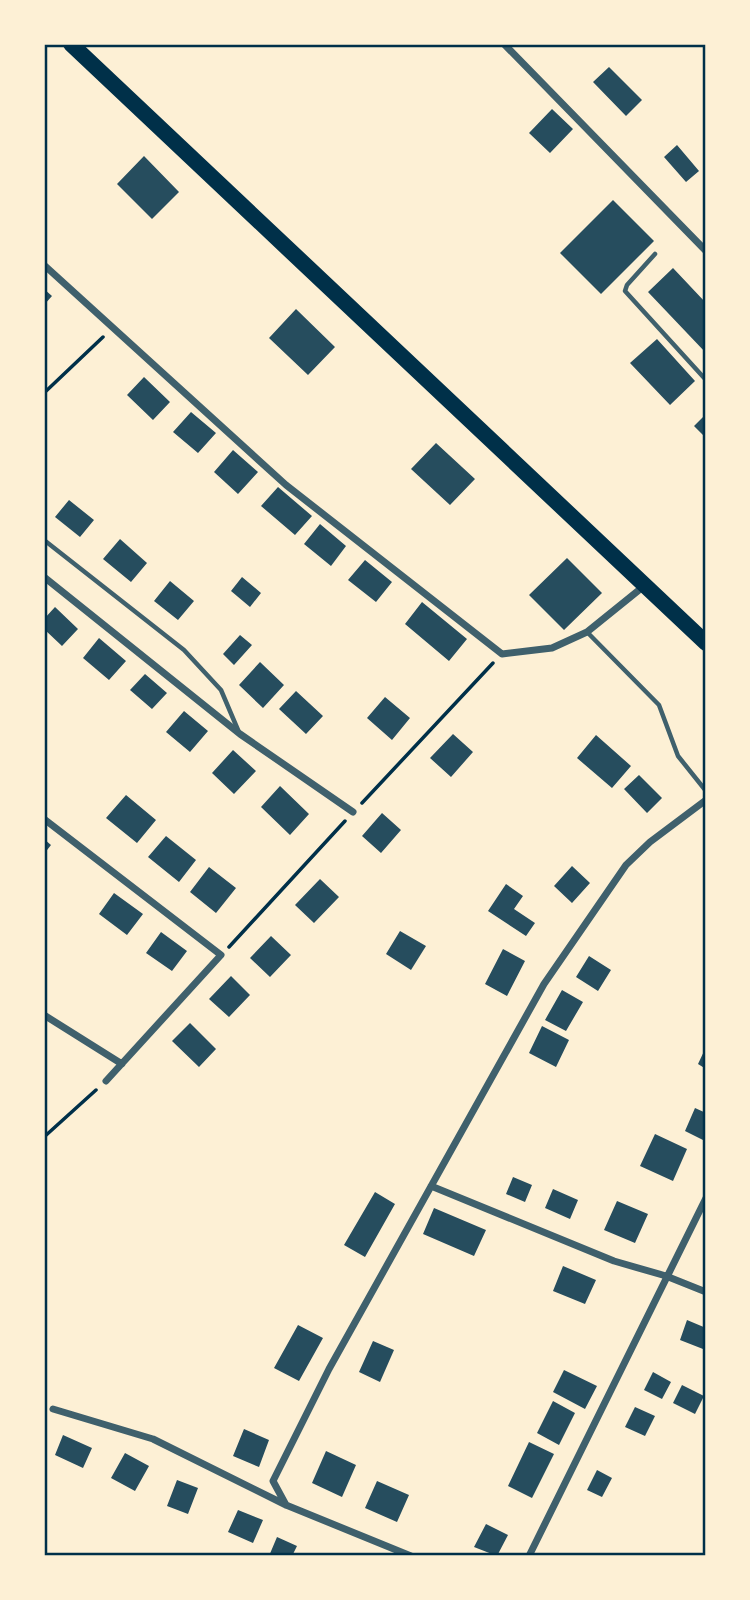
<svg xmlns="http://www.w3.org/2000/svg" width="750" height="1600" font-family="Montserrat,sans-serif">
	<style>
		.building { fill: #264d5e }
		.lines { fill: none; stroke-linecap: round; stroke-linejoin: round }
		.path { stroke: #003049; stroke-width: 3.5 }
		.service { stroke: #3f606c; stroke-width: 4.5 }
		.minor { stroke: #3f606c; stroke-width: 7 }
		.trunk { stroke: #003049; stroke-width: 16 }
		.neatline { fill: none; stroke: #003049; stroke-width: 2.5 }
	</style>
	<rect width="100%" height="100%" fill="#fdf0d5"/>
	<path class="building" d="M609 67 642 100 626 116 593 82Z
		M552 109 573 129 550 153 529 133Z
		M677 145 699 171 686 182 664 157Z
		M144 156 179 192 152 219 117 184Z
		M613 200 654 241 601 294 560 253Z
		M673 268 706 303V353L648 292Z
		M44 289 52 296 44 305Z
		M296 309 335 347 308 375 269 338Z
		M657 339 695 381 670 405 630 363Z
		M144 377 170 402 153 420 127 395Z
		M191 412 216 433 198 453 173 432Z
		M706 414V438L694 426Z
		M436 443 475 479 450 505 411 469Z
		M233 450 258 472 238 494 214 472Z
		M278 487 312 516 295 535 261 506Z
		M69 500 94 520 80 537 55 517Z
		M320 524 346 546 331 566 304 544Z
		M120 539 147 563 131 582 103 559Z
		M567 558 602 593 564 630 529 595Z
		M365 560 392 582 376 602 348 580Z
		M242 577 261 593 250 607 231 591Z
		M170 581 194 601 178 620 154 601Z
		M422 602 467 639 449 661 405 624Z
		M55 607 78 629 62 646 44 629V619Z
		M240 635 252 645 234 665 223 654Z
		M99 638 126 661 109 680 83 658Z
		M260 662 284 685 263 708 239 685Z
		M145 674 167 693 152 709 130 690Z
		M296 691 323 716 306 734 279 709Z
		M385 697 410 718 392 740 367 718Z
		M184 711 208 731 190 752 166 732Z
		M453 734 473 752 451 777 430 758Z
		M596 735 631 766 612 788 577 758Z
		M233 750 256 771 234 794 212 773Z
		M639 775 662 798 647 813 624 789Z
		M280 786 309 814 290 835 261 807Z
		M126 795 156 820 137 843 106 818Z
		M382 813 401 830 381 853 362 836Z
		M166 836 196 860 179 882 148 857Z
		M44 839 51 845 44 854Z
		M572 866 590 883 572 903 554 886Z
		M209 867 236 888 216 913 190 892Z
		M320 879 339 897 314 923 295 905Z
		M506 884 523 896 514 909 535 923 526 936 488 911Z
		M114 893 143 914 127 935 99 914Z
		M400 931 426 946 411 970 386 954Z
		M161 932 187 951 172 971 146 953Z
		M271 936 291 955 270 977 250 958Z
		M503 949 525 961 507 996 485 984Z
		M589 956 611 970 598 991 576 977Z
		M231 976 250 995 229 1017 209 999Z
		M562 990 583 1002 566 1031 545 1020Z
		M190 1023 216 1049 199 1067 172 1041Z
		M542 1026 569 1040 556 1067 529 1053Z
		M706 1047V1069L698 1064Z
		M695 1108 706 1113 705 1141 685 1131Z
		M655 1134 687 1149 673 1181 640 1166Z
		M513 1177 532 1185 525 1202 506 1194Z
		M553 1189 578 1200 570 1219 545 1208Z
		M375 1192 395 1204 365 1257 344 1245Z
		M617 1201 648 1214 635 1243 604 1230Z
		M434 1208 486 1230 474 1256 423 1234Z
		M563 1266 596 1280 585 1304 553 1291Z
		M687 1320 706 1328 703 1349 680 1340Z
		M298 1325 323 1338 299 1381 274 1368Z
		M373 1341 394 1350 380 1382 359 1372Z
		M564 1370 597 1386 585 1409 553 1392Z
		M653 1372 671 1382 662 1399 644 1390Z
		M682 1385 704 1396 695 1414 673 1403Z
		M553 1401 575 1413 559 1445 537 1433Z
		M635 1407 655 1416 645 1436 625 1427Z
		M244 1429 269 1440 259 1467 233 1456Z
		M63 1435 92 1448 83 1468 55 1455Z
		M529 1442 554 1454 532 1498 508 1486Z
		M326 1451 356 1465 342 1497 312 1483Z
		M125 1453 149 1466 135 1491 111 1478Z
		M597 1470 612 1478 602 1497 587 1490Z
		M177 1480 198 1488 188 1514 167 1506Z
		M377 1481 409 1495 397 1522 365 1508Z
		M238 1510 263 1520 253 1543 228 1532Z
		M486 1524 508 1535 497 1556 474 1547Z
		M277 1537 297 1546 292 1556H269Z"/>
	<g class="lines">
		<path class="path" d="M44 393 103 337
			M362 803 493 663
			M229 947 345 821
			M44 1137 96 1090"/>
		<path class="service" d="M655 254 627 285 625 291 706 380
			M44 540 184 650 221 690 238 730
			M587 632 659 705 678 756 706 791"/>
		<path class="minor" d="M504 44 706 251
			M44 265 286 485 502 654 552 648 587 632 644 586
			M44 577 240 734 353 812
			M44 819 221 955 106 1081
			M44 1015 122 1064
			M431 1186 614 1261 666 1276 706 1292
			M53 1409 153 1439 286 1505 411 1556
			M286 1505 273 1481 329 1369 544 984 626 865 650 842 706 800
			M529 1556 706 1198"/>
		<path class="trunk" d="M71 44 706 643"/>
	</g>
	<rect width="750" height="1600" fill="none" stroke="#fdf0d5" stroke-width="91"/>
	<rect x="46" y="46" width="658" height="1508" class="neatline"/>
</svg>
